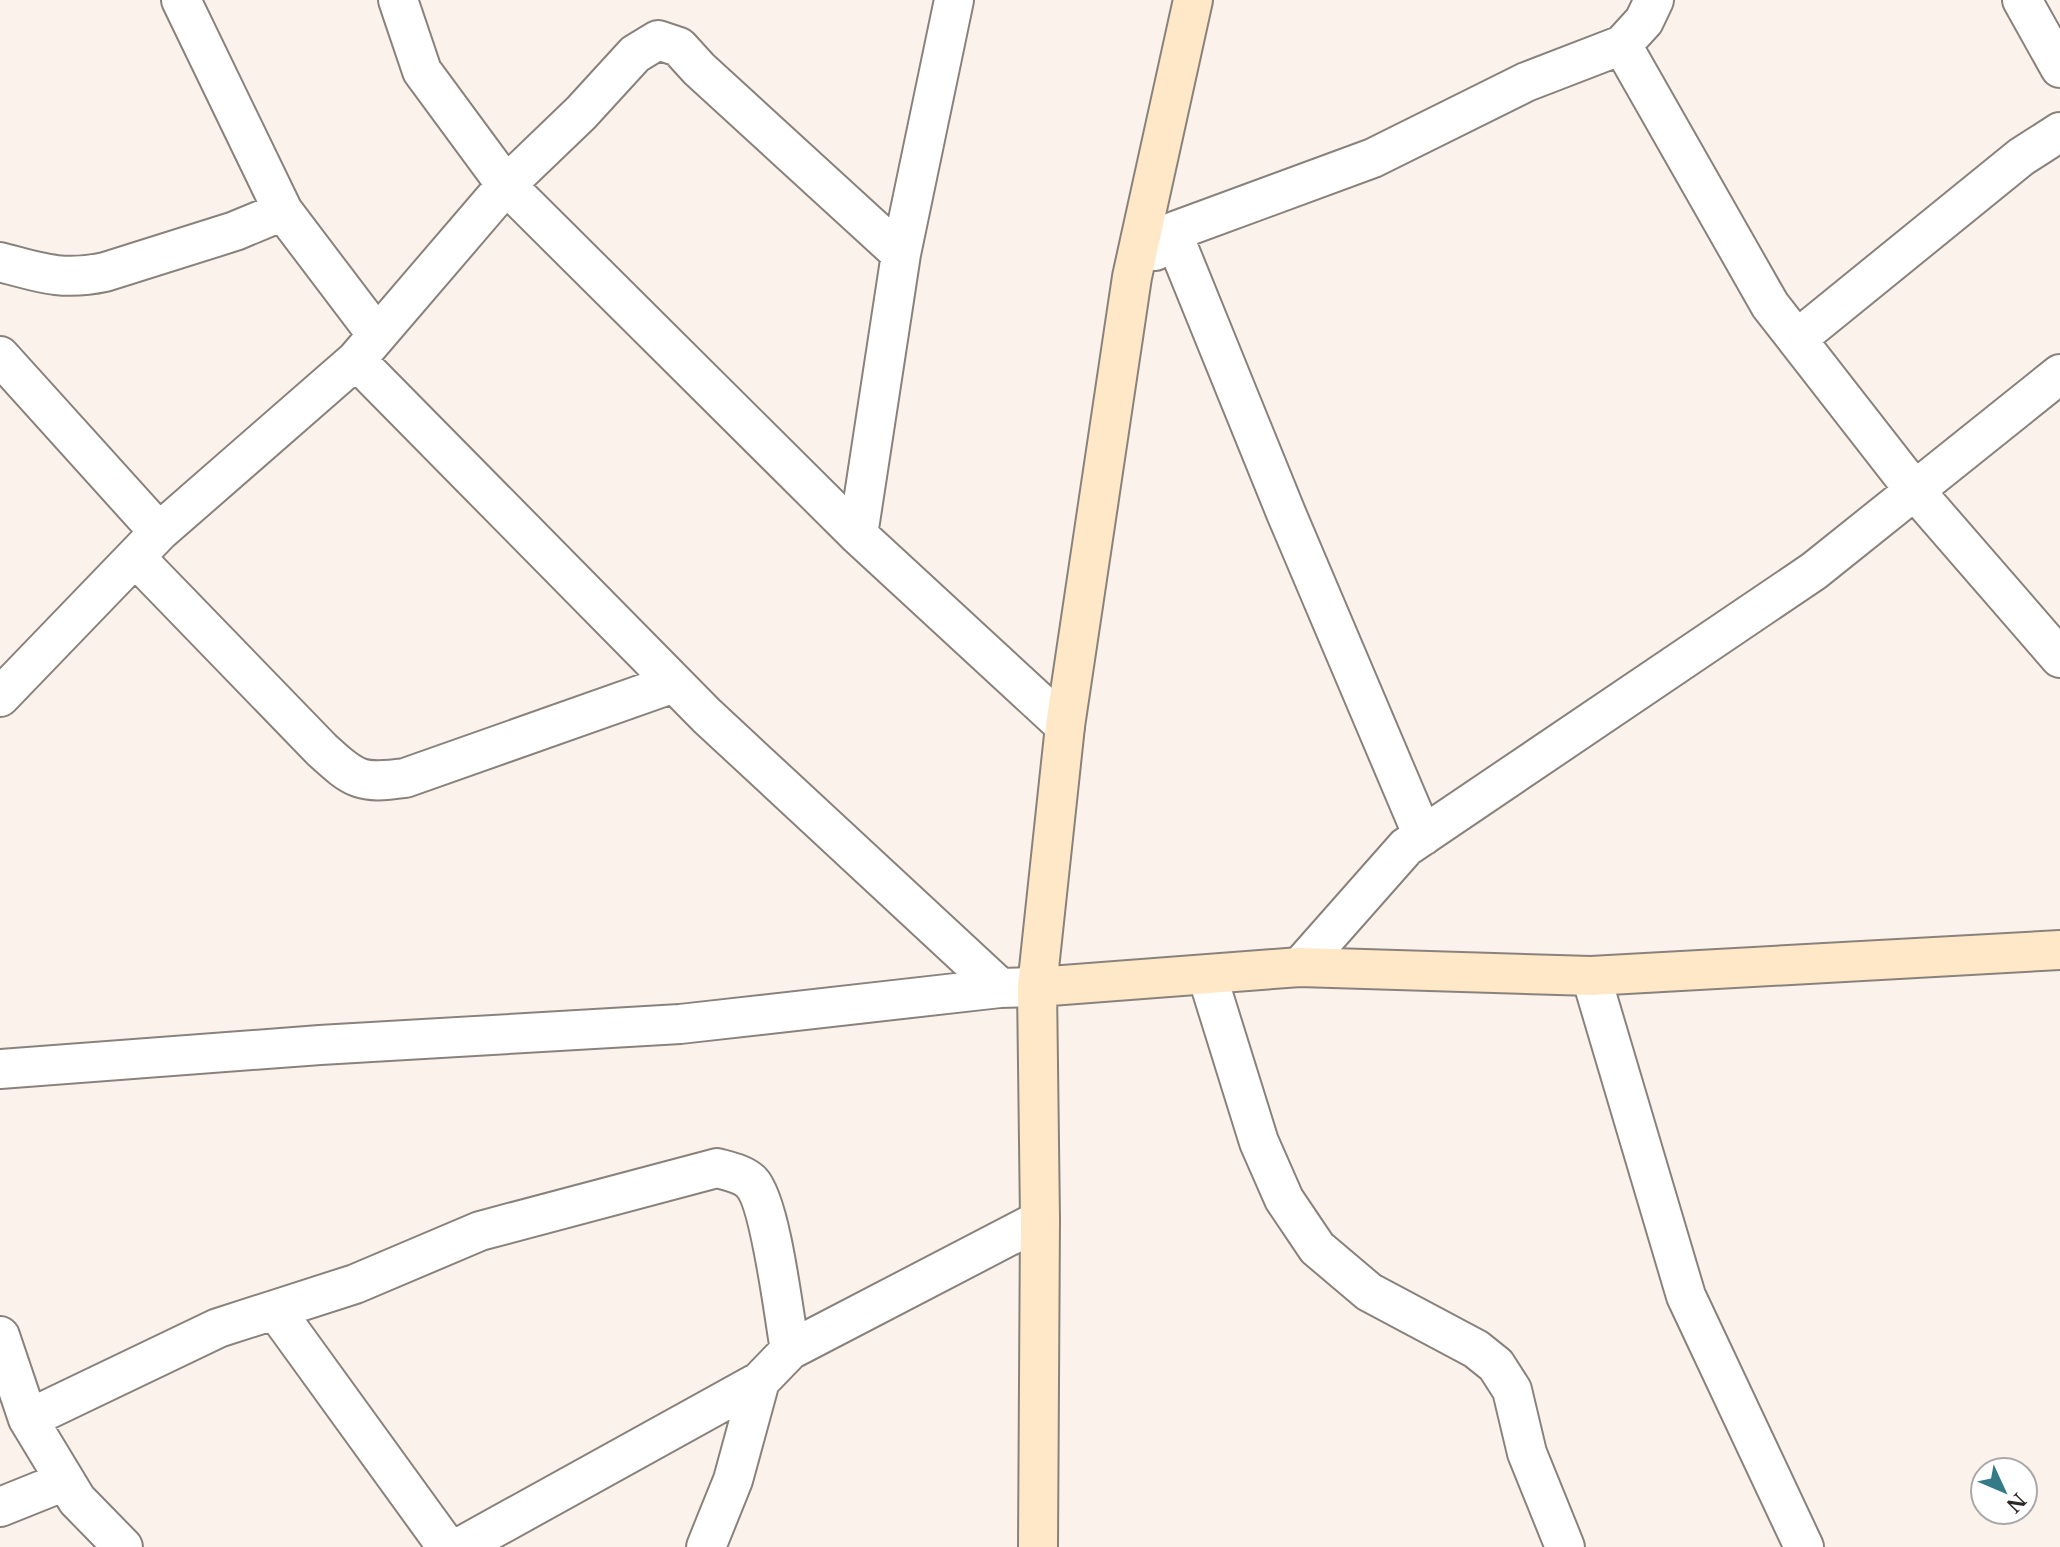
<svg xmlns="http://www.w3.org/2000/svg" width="2060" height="1547" font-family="'Libre Baskerville',serif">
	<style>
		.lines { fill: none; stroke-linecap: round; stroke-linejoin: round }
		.street-casing { stroke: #89827c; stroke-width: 42 }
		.secondary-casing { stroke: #89827c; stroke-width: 42 }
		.street { stroke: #fff; stroke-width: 38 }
		.secondary { stroke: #ffe8c7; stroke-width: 38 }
	</style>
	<rect width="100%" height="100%" fill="#fbf2ec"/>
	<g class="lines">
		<defs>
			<path id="street" d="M181 0 283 211 377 335
				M398 0 422 71 506 185 858 535 1065 726
				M2022 0 2060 68
				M1622 45 1770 305 1915 491 2060 658
				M1172 232 1286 513 1423 836
				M1155 251 1172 232 1373 158 1526 82 1622 45 1644 21 1654 0
				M0 262C41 273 63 281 105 272L235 231 283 211
				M1797 339 2021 157 2060 132
				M0 356 159 532
				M356 360 506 185 581 113 635 54 658 40 679 47 699 69 901 254
				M858 535 901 254 954 0
				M135 557 322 750C355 780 360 784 405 778L674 683
				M0 697 159 532 356 360 707 716 1000 988 1037 987
				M1300 967 1406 847 1814 571 2060 374
				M1207 975 1259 1142 1284 1199 1317 1248 1369 1292 1476 1349 1496 1365 1512 1390 1527 1453 1565 1547
				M1591 976 1686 1296 1804 1547
				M0 1069 320 1045 680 1024 1000 988
				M276 1311 447 1547
				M0 1336 28 1419 77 1500 123 1547
				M28 1419 218 1328 355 1284 480 1231 717 1168C728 1171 743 1174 751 1182 771 1202 784 1317 790 1350
				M0 1507 65 1481
				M460 1547 760 1381
				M706 1547 733 1480 760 1381 790 1350 1040 1220"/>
			<path id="secondary" d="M1037 987 1300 967 1591 976 2060 950
				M1038 1547 1040 1220 1037 987 1065 726 1132 277 1193 0"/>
		</defs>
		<use href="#street" class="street-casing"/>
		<use href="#secondary" class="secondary-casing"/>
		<use href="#street" class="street"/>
		<use href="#secondary" class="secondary"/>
	</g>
	<g transform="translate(2004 1491) rotate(134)"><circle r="33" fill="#ffffff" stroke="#aba9a8" stroke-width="2"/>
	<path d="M0-5L12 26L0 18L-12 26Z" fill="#357b87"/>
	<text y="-10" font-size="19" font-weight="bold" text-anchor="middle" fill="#2c2826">N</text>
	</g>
</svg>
